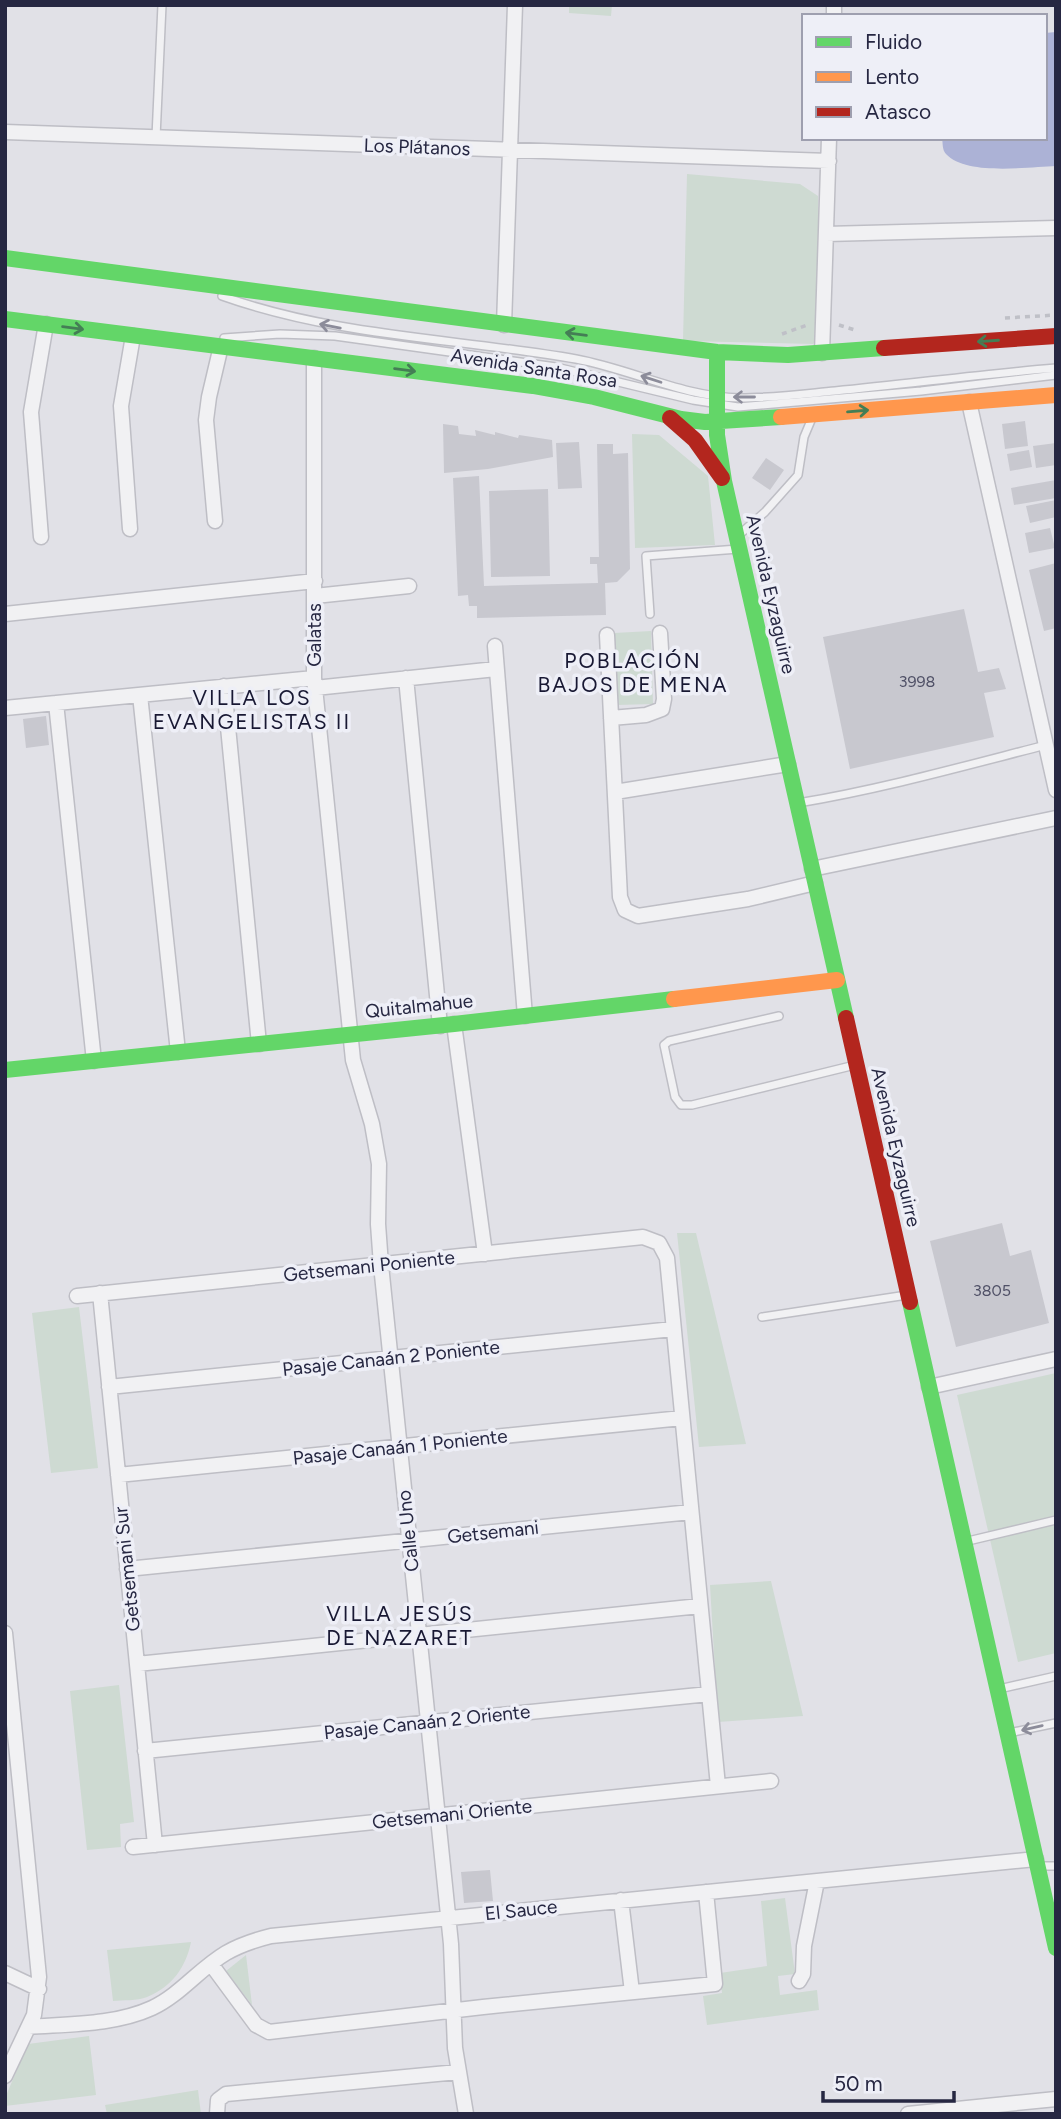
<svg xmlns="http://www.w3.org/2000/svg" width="1061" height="2119" font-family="Figtree,sans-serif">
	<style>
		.green { fill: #cedad2 }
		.water { fill: #acb2d6 }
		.building { fill: #c8c8cf }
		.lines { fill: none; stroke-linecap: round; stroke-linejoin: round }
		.lane-casing { stroke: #bebec5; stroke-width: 10 }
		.street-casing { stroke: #bebec5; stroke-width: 17 }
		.path { stroke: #bfc0c7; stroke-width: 3.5; stroke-dasharray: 5 5; stroke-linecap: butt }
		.lane { stroke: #f1f1f3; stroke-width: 7 }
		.street { stroke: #f1f1f3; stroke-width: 14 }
		.fast { stroke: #63d668; stroke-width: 16 }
		.slow { stroke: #ff974d; stroke-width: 16 }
		.jam { stroke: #b3261e; stroke-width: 16 }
		.oneway { stroke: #8c8c9a }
		.oneway2 { stroke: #447e55 }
		.labels { text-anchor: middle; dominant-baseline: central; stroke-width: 7; stroke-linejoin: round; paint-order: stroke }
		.number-label { font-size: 16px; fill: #505167 }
		.street-label { font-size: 19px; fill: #262742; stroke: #eeeff7 }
		.neighbourhood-label { font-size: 21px; letter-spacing: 2px; fill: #181833; stroke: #eeeff7 }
	</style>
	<rect width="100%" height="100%" fill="#e1e1e7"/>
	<path class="green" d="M569 5H612L611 16 569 13Z
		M687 174 800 184 818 196 820 336 813 344 683 341Z
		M632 434 659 435 708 476 715 545 635 548Z
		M651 631 653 704 617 705 614 633Z
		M677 1233H696L746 1444 699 1447Z
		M79 1307 98 1468 51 1473 32 1313Z
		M1056 1373V1653L1018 1662 957 1395Z
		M771 1581 803 1716 718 1722 710 1585Z
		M119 1685 134 1822 120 1824 121 1847 87 1850 70 1691Z
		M785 1898 795 1974 778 1976 780 1995 817 1990 819 2010 707 2025 703 1996 722 1993 720 1973 767 1966 761 1901Z
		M191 1942C186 1967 172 1987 147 1997 137 2001 123 2000 113 2001L107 1950Z
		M246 1955 252 2005 226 1971Z
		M89 2036 96 2095 5 2106V2098L28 2044Z
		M198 2090 201 2114H107L105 2105Z"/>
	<path class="water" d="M1056 32V166C1028 167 966 176 946 154 942 150 943 143 942 138H1045V33Z"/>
	<path class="building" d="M1025 421 1028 446 1005 449 1002 424Z
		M443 424 458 426 459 434 476 436 475 430 495 435V432L518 438 519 435 552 440 553 457 488 469 444 473Z
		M579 442 582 488 558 489 556 443Z
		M1056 443V465L1036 468 1033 446Z
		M597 444H613V454L628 453 630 569 617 582 605 583 606 615 477 618V606H469L468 595 458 596 453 478 479 476 484 586 598 583 597 564H590V557H599Z
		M1029 450 1032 467 1010 471 1007 454Z
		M766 458 784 470 770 490 752 478Z
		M1056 480V498L1014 505 1011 488Z
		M548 489 550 576 491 577 489 491Z
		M1056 500V517L1030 523 1026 506Z
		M1050 528 1055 548 1029 553 1025 533Z
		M1056 563V628L1044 631 1029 570Z
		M964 609 978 672 999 668 1006 689 984 693 994 737 850 769 823 637Z
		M46 716 49 745 26 748 23 719Z
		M1002 1223 1010 1256 1031 1250 1049 1323 956 1347 930 1241Z
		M490 1870 493 1901 464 1903 461 1872Z"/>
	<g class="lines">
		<defs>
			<path id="lane" d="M156 137 162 5
				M222 296C338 337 456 338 576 359 631 369 683 397 740 398 771 398 803 394 835 391 909 384 982 374 1056 368
				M224 338 280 334 335 336 556 367 693 400 738 407 921 391 1056 375
				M740 534 765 512 798 475 804 437 812 418
				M650 614 646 556 738 549
				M798 803C882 789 964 766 1046 745
				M779 1016 669 1041 664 1045 675 1097 681 1105H692L855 1065
				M762 1317 907 1295
				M968 1541 1056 1520
				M999 1689 1056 1676
				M1009 1733 1056 1723
				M1042 1866H1056"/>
			<path id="street" d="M834 16V5
				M5 132 829 161
				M826 234 1056 228
				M504 325 515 5
				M822 353 829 138
				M314 358V678L353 1060 372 1124 379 1164 378 1224 381 1265 451 1944 455 2048 466 2114
				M969 402 1056 790
				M215 521 206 420 209 397 221 346
				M130 529 121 406 133 336
				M41 537 31 412 46 324
				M315 596 409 586
				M5 614 315 581
				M607 635 620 897 625 910 638 916 748 899 815 883
				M495 646 525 1016
				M406 678 440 1026
				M224 686 259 1044
				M315 688 496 669
				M140 695 178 1052
				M56 703 94 1061
				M5 708 314 678
				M611 718 646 715 662 709 664 699 660 633
				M615 792 788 764
				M812 869 1056 818
				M454 1024 485 1254
				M100 1293 155 1845
				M77 1296 643 1237 659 1243 667 1258 718 1786
				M109 1387 673 1329
				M929 1387 1056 1359
				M118 1475 682 1418
				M127 1569 691 1512
				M5 1633 39 1977 34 2015 5 2076
				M137 1664 700 1606
				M145 1751 709 1694
				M133 1847 771 1781
				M621 1900 632 1992
				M211 1964 256 2025 269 2032 483 2007 715 1984 706 1892
				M5 1973 39 1989
				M799 1981 803 1974 804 1946 817 1881
				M29 2027C69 2024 115 2025 152 2008 180 1995 199 1969 226 1953 240 1945 255 1940 271 1936L1036 1859
				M217 2114 218 2100 226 2094 458 2072
				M908 2114 1056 2099"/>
		</defs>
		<use href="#lane" class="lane-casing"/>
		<use href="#street" class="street-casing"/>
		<path class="path" d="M1005 318 1056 315
			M839 325 855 330
			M782 334 810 324"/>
		<use href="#lane" class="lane"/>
		<use href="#street" class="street"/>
		<path class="fast" d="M5 258 717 352 788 355 884 348
			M5 319 533 386 594 397 681 419 705 422 781 417
			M717 352V435L724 481 846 1018
			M5 1070 454 1024 674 999
			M910 1302 1056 1948"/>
		<path class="slow" d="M781 417 1056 395
			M674 999 837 980"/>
		<path class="jam" d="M884 348 1056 336
			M670 418 695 440 722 478
			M846 1018 910 1302"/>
	</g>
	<defs><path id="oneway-shaft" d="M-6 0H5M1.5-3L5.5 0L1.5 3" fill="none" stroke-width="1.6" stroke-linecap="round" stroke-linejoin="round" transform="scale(1.75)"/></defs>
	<g class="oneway">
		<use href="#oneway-shaft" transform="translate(330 326) rotate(-169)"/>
		<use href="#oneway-shaft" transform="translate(651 379) rotate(-162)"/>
		<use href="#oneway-shaft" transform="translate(744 397) rotate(-180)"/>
		<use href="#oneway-shaft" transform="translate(1032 1728) rotate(167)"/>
	</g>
	<g class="oneway2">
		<use href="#oneway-shaft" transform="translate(73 328) rotate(7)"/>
		<use href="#oneway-shaft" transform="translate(576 334) rotate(-173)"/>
		<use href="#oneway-shaft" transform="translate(988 341) rotate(176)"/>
		<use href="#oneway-shaft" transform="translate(405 370) rotate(7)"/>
		<use href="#oneway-shaft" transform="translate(858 411) rotate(-5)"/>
	</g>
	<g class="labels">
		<g class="number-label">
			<text x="917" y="681">3998</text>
			<text x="992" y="1290">3805</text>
		</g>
		<g class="street-label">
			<text transform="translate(417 147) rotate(2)">Los Plátanos</text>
			<text transform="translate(534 368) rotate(9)">Avenida Santa Rosa</text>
			<text transform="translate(771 594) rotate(77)">Avenida Eyzaguirre</text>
			<text transform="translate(314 635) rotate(-90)">Galatas</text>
			<text transform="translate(419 1006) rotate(-6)">Quitalmahue</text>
			<text transform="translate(896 1147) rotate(77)">Avenida Eyzaguirre</text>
			<text transform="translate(369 1266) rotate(-6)">Getsemani Poniente</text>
			<text transform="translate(391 1358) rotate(-6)">Pasaje Canaán 2 Poniente</text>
			<text transform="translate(400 1447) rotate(-6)">Pasaje Canaán 1 Poniente</text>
			<text transform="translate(408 1531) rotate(-96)">Calle Uno</text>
			<text transform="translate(493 1532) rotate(-6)">Getsemani</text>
			<text transform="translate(127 1569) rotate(-96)">Getsemani Sur</text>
			<text transform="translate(427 1722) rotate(-6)">Pasaje Canaán 2 Oriente</text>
			<text transform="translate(452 1814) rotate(-6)">Getsemani Oriente</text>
			<text transform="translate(521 1910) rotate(-6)">El Sauce</text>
		</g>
		<g class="neighbourhood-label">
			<text x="633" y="660">POBLACIÓN<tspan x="633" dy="24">BAJOS DE MENA</tspan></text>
			<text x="252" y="697">VILLA LOS<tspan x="252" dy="24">EVANGELISTAS II</tspan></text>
			<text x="400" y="1613">VILLA JESÚS<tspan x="400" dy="24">DE NAZARET</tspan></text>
		</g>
	</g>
	<rect width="1061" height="2119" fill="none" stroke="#262742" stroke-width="14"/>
	<rect x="802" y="14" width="245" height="126" fill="#eeeff7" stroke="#9e9faf" stroke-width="2"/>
	<rect x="816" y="37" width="35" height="10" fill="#63d668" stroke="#9e9faf" stroke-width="2"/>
	<text x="865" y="49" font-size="21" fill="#262742">Fluido</text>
	<rect x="816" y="72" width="35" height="10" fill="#ff974d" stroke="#9e9faf" stroke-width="2"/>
	<text x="865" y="84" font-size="21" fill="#262742">Lento</text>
	<rect x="816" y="107" width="35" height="10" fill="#b3261e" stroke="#9e9faf" stroke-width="2"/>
	<text x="865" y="119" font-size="21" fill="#262742">Atasco</text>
	<path d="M823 2091v10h131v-10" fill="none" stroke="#262742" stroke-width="3.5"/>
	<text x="834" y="2091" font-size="21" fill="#262742" stroke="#eeeff7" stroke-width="5" paint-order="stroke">50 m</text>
</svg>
